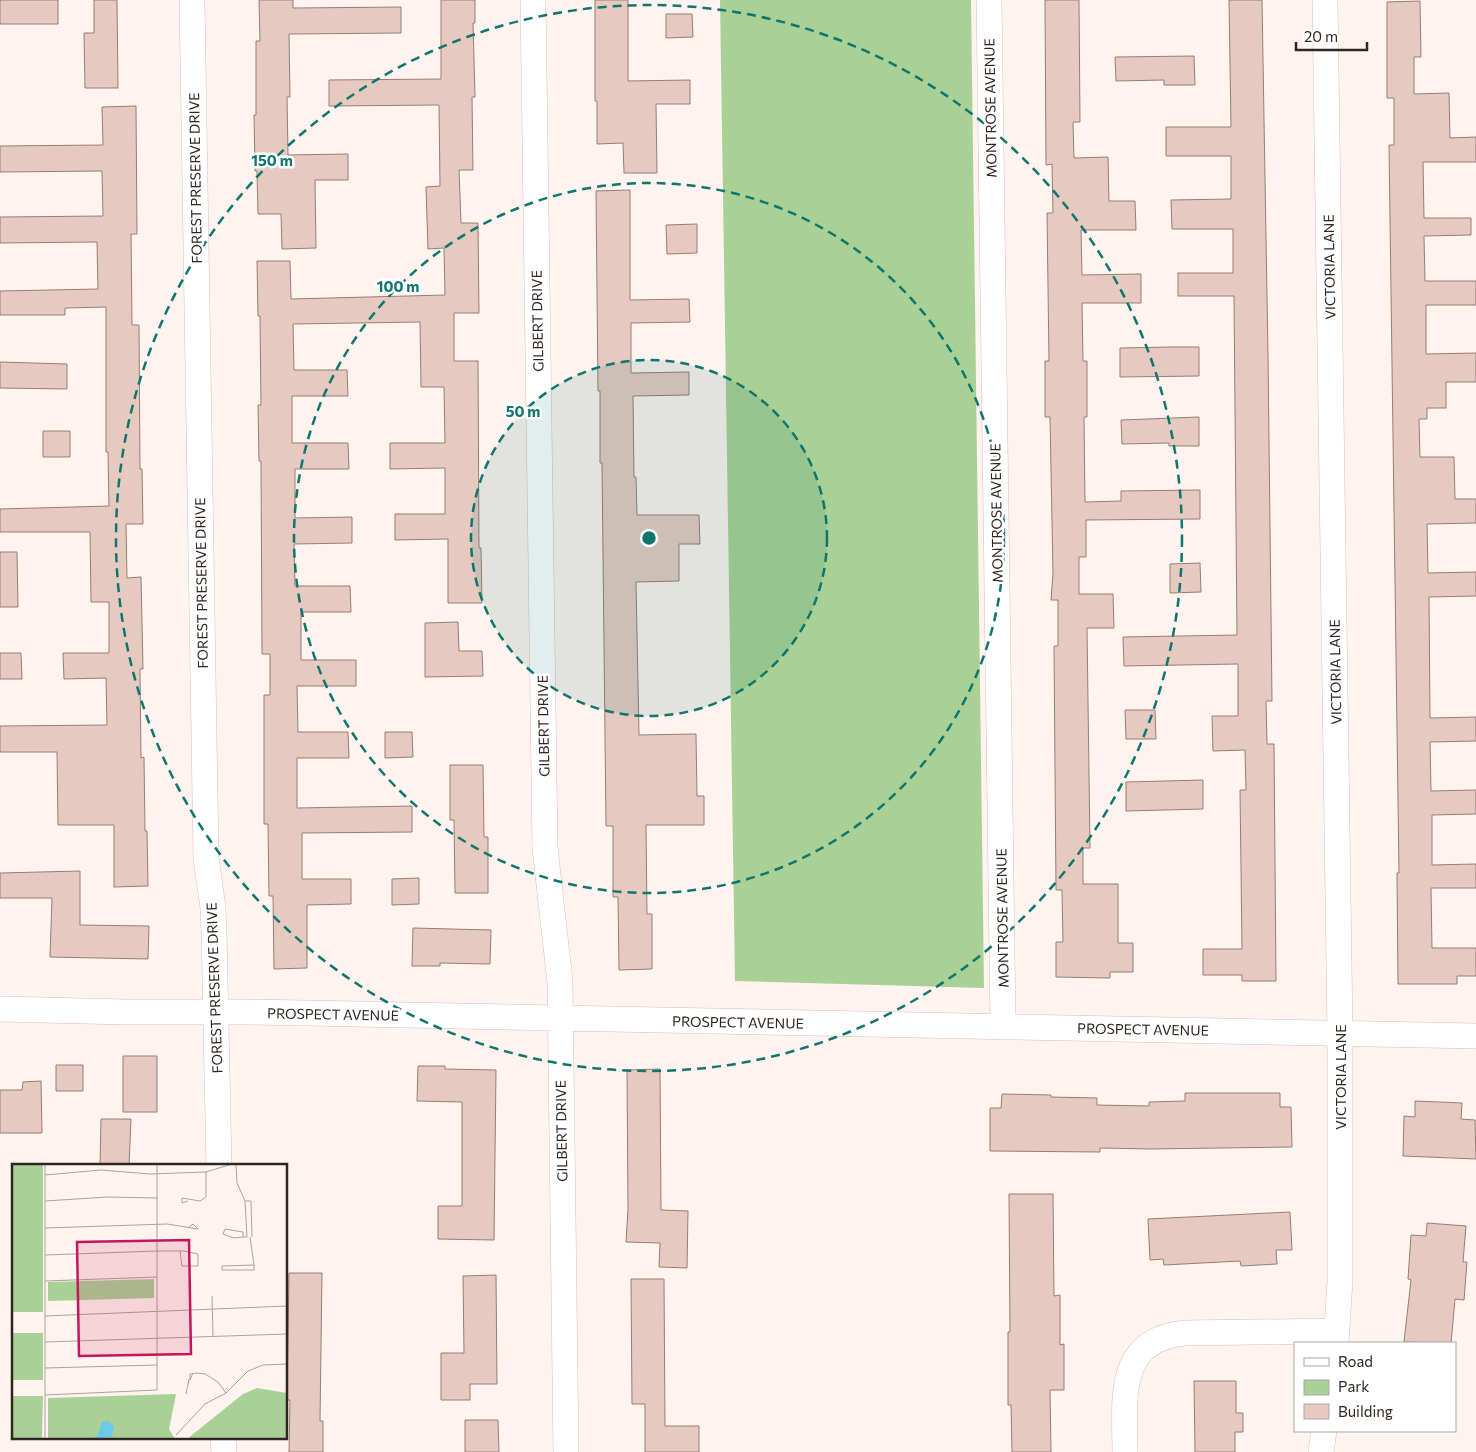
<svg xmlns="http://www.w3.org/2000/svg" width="1476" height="1452" font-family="Commissioner,sans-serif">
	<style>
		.green { fill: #a9d196 }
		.building { fill: #e6cac0; stroke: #977d74 }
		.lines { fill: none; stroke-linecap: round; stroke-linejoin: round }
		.street-casing { stroke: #d9beb4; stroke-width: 26 }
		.street { stroke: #fff; stroke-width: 25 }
		.ring { fill: none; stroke: #0f766e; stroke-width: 2.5; stroke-dasharray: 9 6 }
		.labels { text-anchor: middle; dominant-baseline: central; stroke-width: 5; stroke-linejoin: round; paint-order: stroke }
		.street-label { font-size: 14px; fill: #2f2521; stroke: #fff }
		.inset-road { fill: none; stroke: #aca19d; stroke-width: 1 }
		.view { fill: #c2185b; fill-opacity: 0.15; stroke: #c2185b; stroke-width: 2.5 }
		.inset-edge { fill: none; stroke: #2f2521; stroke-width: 2.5 }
		.centre { fill: #0f766e; stroke: #fff; stroke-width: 2.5 }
		.ring-label { font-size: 15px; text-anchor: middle; font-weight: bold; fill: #0f766e; stroke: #fff; stroke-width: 5; stroke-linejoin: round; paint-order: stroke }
	</style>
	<rect width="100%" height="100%" fill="#fff3ef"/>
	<path class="green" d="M720 0H971L984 988 735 981Z"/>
	<path class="building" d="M0 0H58V24H0Z
		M94 0H117L118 88H85L84 33H94Z
		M259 0H293V8L401 7V33L289 34 290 97H287L288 155 348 154V180H315L316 248 282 249 281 214H258L257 171H255L254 115H256V41H260Z
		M441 0H475V23H473L475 97H472L473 170H459L461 223H478L479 313H454V361H478L479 548H481L482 603H448V539L395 540V514H445V468L390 469V443H445L444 387H421L420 322 293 324 294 370H347L348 396H292V443H348L349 469H295V518L352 517V543L294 544 295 586H350L351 612H301V660H356V686H297L298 732H348L349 758H297V808L412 806V832L302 833V879H351V904L307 905V968L274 969 273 896H269L268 824H264V695H270V654H262L261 461H259L258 405H261L260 316H258L257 261H290L291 299 445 295 444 248 428 249 426 187 440 186 439 105 329 106V80L441 79Z
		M595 0H628V81L690 80V104H656L657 173H624L623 143 597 144V101H595Z
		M1045 0H1079L1080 122H1073L1074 158 1108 157 1109 201H1135L1136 230H1081L1082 275 1141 274V303H1082L1083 361H1087V417H1084L1085 502 1121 501V491L1200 490V519L1086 520V557H1079V594H1113L1114 628H1087L1090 848H1083V884H1118V943H1133V972H1110V978L1056 977V942H1063L1062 890H1056L1054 646H1058V600H1051L1053 573 1050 417H1045V361H1049L1047 213H1053L1052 164 1046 165Z
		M1229 0H1262L1268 355 1272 701H1266L1267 744H1274L1276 981H1242V975H1203V949H1242L1240 790H1246L1245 750 1213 751 1212 716H1238V664L1124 666 1123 637 1237 635 1234 296H1178V273H1233V229H1172L1171 200 1231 199V156H1166V127H1231Z
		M1420 1 1421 57H1414V94L1449 93 1450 138 1476 137V162H1423L1424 218H1471V235L1424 236 1425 281H1476V305H1426V354L1476 353V382H1446V408H1427V419H1419L1420 457H1454L1455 499H1476V523L1427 524 1428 573 1476 572V596L1429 597 1430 718 1476 717V741L1430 742 1431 791 1476 790V814L1432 815V865L1476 864V888H1431L1432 948H1476V976H1457V984H1398L1397 873H1399L1389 145H1394V98H1387V2Z
		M666 14H692L693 37 666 38Z
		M1194 56 1195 85H1164V80L1116 81 1115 57Z
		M136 106 137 234H131L132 325H139L140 469H142L143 524H126L127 578 141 577 143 669H140L141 758 144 757 145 831H147L148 886 114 887V825H58L57 752H0V726L107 725 106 678 64 679 63 653H109V602H91L90 532H0V509L109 506 108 452H106V307L65 308V315H0V291L98 289 97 242 0 243V217L103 216 102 171 0 172V146L103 145 102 107Z
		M630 190V300L689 299 690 322 631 323V373L689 372V395L633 396 634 477H636L637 515H699L700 544H679V581L636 582 639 735 696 734 697 796H704V825H646L647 914H652V969L619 970 618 897H613V826H606L602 463H600V391H598L596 191Z
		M697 224V253L667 254 666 225Z
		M1169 347H1199V376L1120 377V348Z
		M0 362 67 364V389L0 388Z
		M1199 417V446H1169V443L1122 444 1121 420Z
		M43 431H70V457H43Z
		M0 552H17L18 607H0Z
		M1200 563 1201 592 1170 593V564Z
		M458 622 459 651H482L483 676 425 677V623Z
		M0 653H21L22 679H0Z
		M1125 710H1155L1156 739H1126Z
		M385 732H412L413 757 385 758Z
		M450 765H483L484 837H488V893H455L454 820H450Z
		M1203 780V809L1126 811V782Z
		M80 871V925L149 926 148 959 50 957 52 898H0V873Z
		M419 878V904L392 905V879Z
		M413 928 491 930 490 964 440 963V966H412Z
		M123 1056H157V1112H123Z
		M56 1065H83V1091H56Z
		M418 1066H445V1069L496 1070 494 1240 438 1239V1206H462V1102L417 1101Z
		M660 1069 661 1210 688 1211 687 1268 659 1267 660 1243 626 1242 628 1209 627 1070Z
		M41 1081 42 1133H0V1090H22L23 1082Z
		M1185 1093H1280V1107H1291L1292 1147 1150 1149 1100 1148V1152L990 1151V1108H1001L1002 1094 1051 1095V1097L1097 1098V1105L1149 1106V1102L1185 1101Z
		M1415 1101 1462 1103 1461 1119 1475 1120 1476 1159 1403 1156 1404 1116 1415 1117Z
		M101 1119H131L129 1166H100Z
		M1009 1194H1053L1054 1296 1060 1295V1345L1064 1344V1390H1050L1051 1452H1012L1011 1405H1008V1332H1010Z
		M1290 1212 1292 1250H1276L1277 1264 1241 1266 1240 1261 1164 1265 1163 1259 1150 1260 1148 1219Z
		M1427 1223 1466 1226 1463 1262H1467L1464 1300 1455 1299 1451 1343 1404 1342 1411 1280 1408 1279 1411 1235 1426 1236Z
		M289 1273H322L320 1421H323V1452H289L290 1400H287Z
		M496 1275 497 1384H470V1400H441V1353H464L463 1276Z
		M631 1279H664L665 1426H699V1452H645V1404H632Z
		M1194 1381H1236V1413H1243V1432H1235V1452H1195Z
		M465 1420H498L499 1452H465Z"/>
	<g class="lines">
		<defs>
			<path id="street" d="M192 0 206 858 213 908 214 932 219 1166
				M533 0 545 848 560 982 566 1452
				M989 0 1003 1027
				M1325 0 1340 1033V1281L1336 1343
				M0 1009 126 1012H248L1476 1036
				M223 1438 224 1452
				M1125 1452C1125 1399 1115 1340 1185 1333L1337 1331
				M1321 1452 1324 1431"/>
		</defs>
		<use href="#street" class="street-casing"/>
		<use href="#street" class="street"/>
	</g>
	<circle cx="649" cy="538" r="178" fill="#0f766e" fill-opacity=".12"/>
	<g class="ring">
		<circle cx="649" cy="538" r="178"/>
		<circle cx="649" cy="538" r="355"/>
		<circle cx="649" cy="538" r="533"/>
	</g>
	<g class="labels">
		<g class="street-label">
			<text transform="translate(990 108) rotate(-91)">MONTROSE AVENUE</text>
			<text transform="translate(195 178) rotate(-91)">FOREST PRESERVE DRIVE</text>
			<text transform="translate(1329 267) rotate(-91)">VICTORIA LANE</text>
			<text transform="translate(537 321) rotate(-91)">GILBERT DRIVE</text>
			<text transform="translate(996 513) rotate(-91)">MONTROSE AVENUE</text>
			<text transform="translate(201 583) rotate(-91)">FOREST PRESERVE DRIVE</text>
			<text transform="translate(1335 672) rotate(-91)">VICTORIA LANE</text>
			<text transform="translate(543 726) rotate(-91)">GILBERT DRIVE</text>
			<text transform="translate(1002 918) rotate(-91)">MONTROSE AVENUE</text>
			<text transform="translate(214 988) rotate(-92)">FOREST PRESERVE DRIVE</text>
			<text transform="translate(333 1014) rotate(1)">PROSPECT AVENUE</text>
			<text transform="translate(738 1022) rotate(1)">PROSPECT AVENUE</text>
			<text transform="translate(1143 1029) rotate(1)">PROSPECT AVENUE</text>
			<text transform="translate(1340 1077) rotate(-90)">VICTORIA LANE</text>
			<text transform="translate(561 1131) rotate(-91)">GILBERT DRIVE</text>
		</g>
	</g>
	<g transform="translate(12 1164)">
		<rect width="275" height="275" fill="#fff3ef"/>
		<path d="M0 0H31V148H0ZM142 115V134L36 137V118ZM0 169H31V216H0ZM245 224 275 229V275H175L231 230ZM164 230 157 265 163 275H36V234ZM0 232H31L30 275H0Z" fill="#a9d196"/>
		<path d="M95 257 102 262 100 273 81 275 86 271 90 258Z" fill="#6ccbeb"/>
		<path class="inset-road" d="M224 0 225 19 233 37 235 73M33 11 89 6 138 10 194 8 220 0M33 37 96 33 146 34M176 37 170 39V34L188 37 194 33V8M233 37H239L240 73M33 64 155 60 186 65 181 60 177 63M231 73V68L213 65 211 70 222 74 231 73H235M238 73 242 101M33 91 145 87H172L186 90V102H170L168 87M210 102V106H242V101M210 102 242 101M33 117 145 113M200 132 201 172M33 152 275 142M33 178 275 170M33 204 145 201M181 209 178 216V210L185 209 193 210 206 218 214 229M174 230 177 215M33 231 145 226V0M164 271 193 240 214 229 236 207 251 201 275 200M33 275V0"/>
		<path class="view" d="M177 76 179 190 67 192 65 78Z"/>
		<rect width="275" height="275" class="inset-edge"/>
	</g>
	<circle cx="649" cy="538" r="8" class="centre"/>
	<g class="ring-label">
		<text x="272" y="166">150 m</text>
		<text x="398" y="292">100 m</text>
		<text x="523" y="417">50 m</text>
	</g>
	<rect x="1294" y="1342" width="162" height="90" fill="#ffffff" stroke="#aca8a6"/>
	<rect x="1304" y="1358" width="25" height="8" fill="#ffffff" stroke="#aca8a6"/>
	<text x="1338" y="1367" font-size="15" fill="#2f2521">Road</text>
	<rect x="1304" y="1380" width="25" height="15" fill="#a9d196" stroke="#aca8a6"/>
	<text x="1338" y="1392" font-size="15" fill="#2f2521">Park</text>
	<rect x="1304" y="1404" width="25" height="15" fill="#e6cac0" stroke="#aca8a6"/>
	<text x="1338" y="1417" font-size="15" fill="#2f2521">Building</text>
	<path d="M1296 42v8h71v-8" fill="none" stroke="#2f2521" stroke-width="2.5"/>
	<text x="1304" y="42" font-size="15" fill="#2f2521" stroke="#ffffff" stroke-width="4" paint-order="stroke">20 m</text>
</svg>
